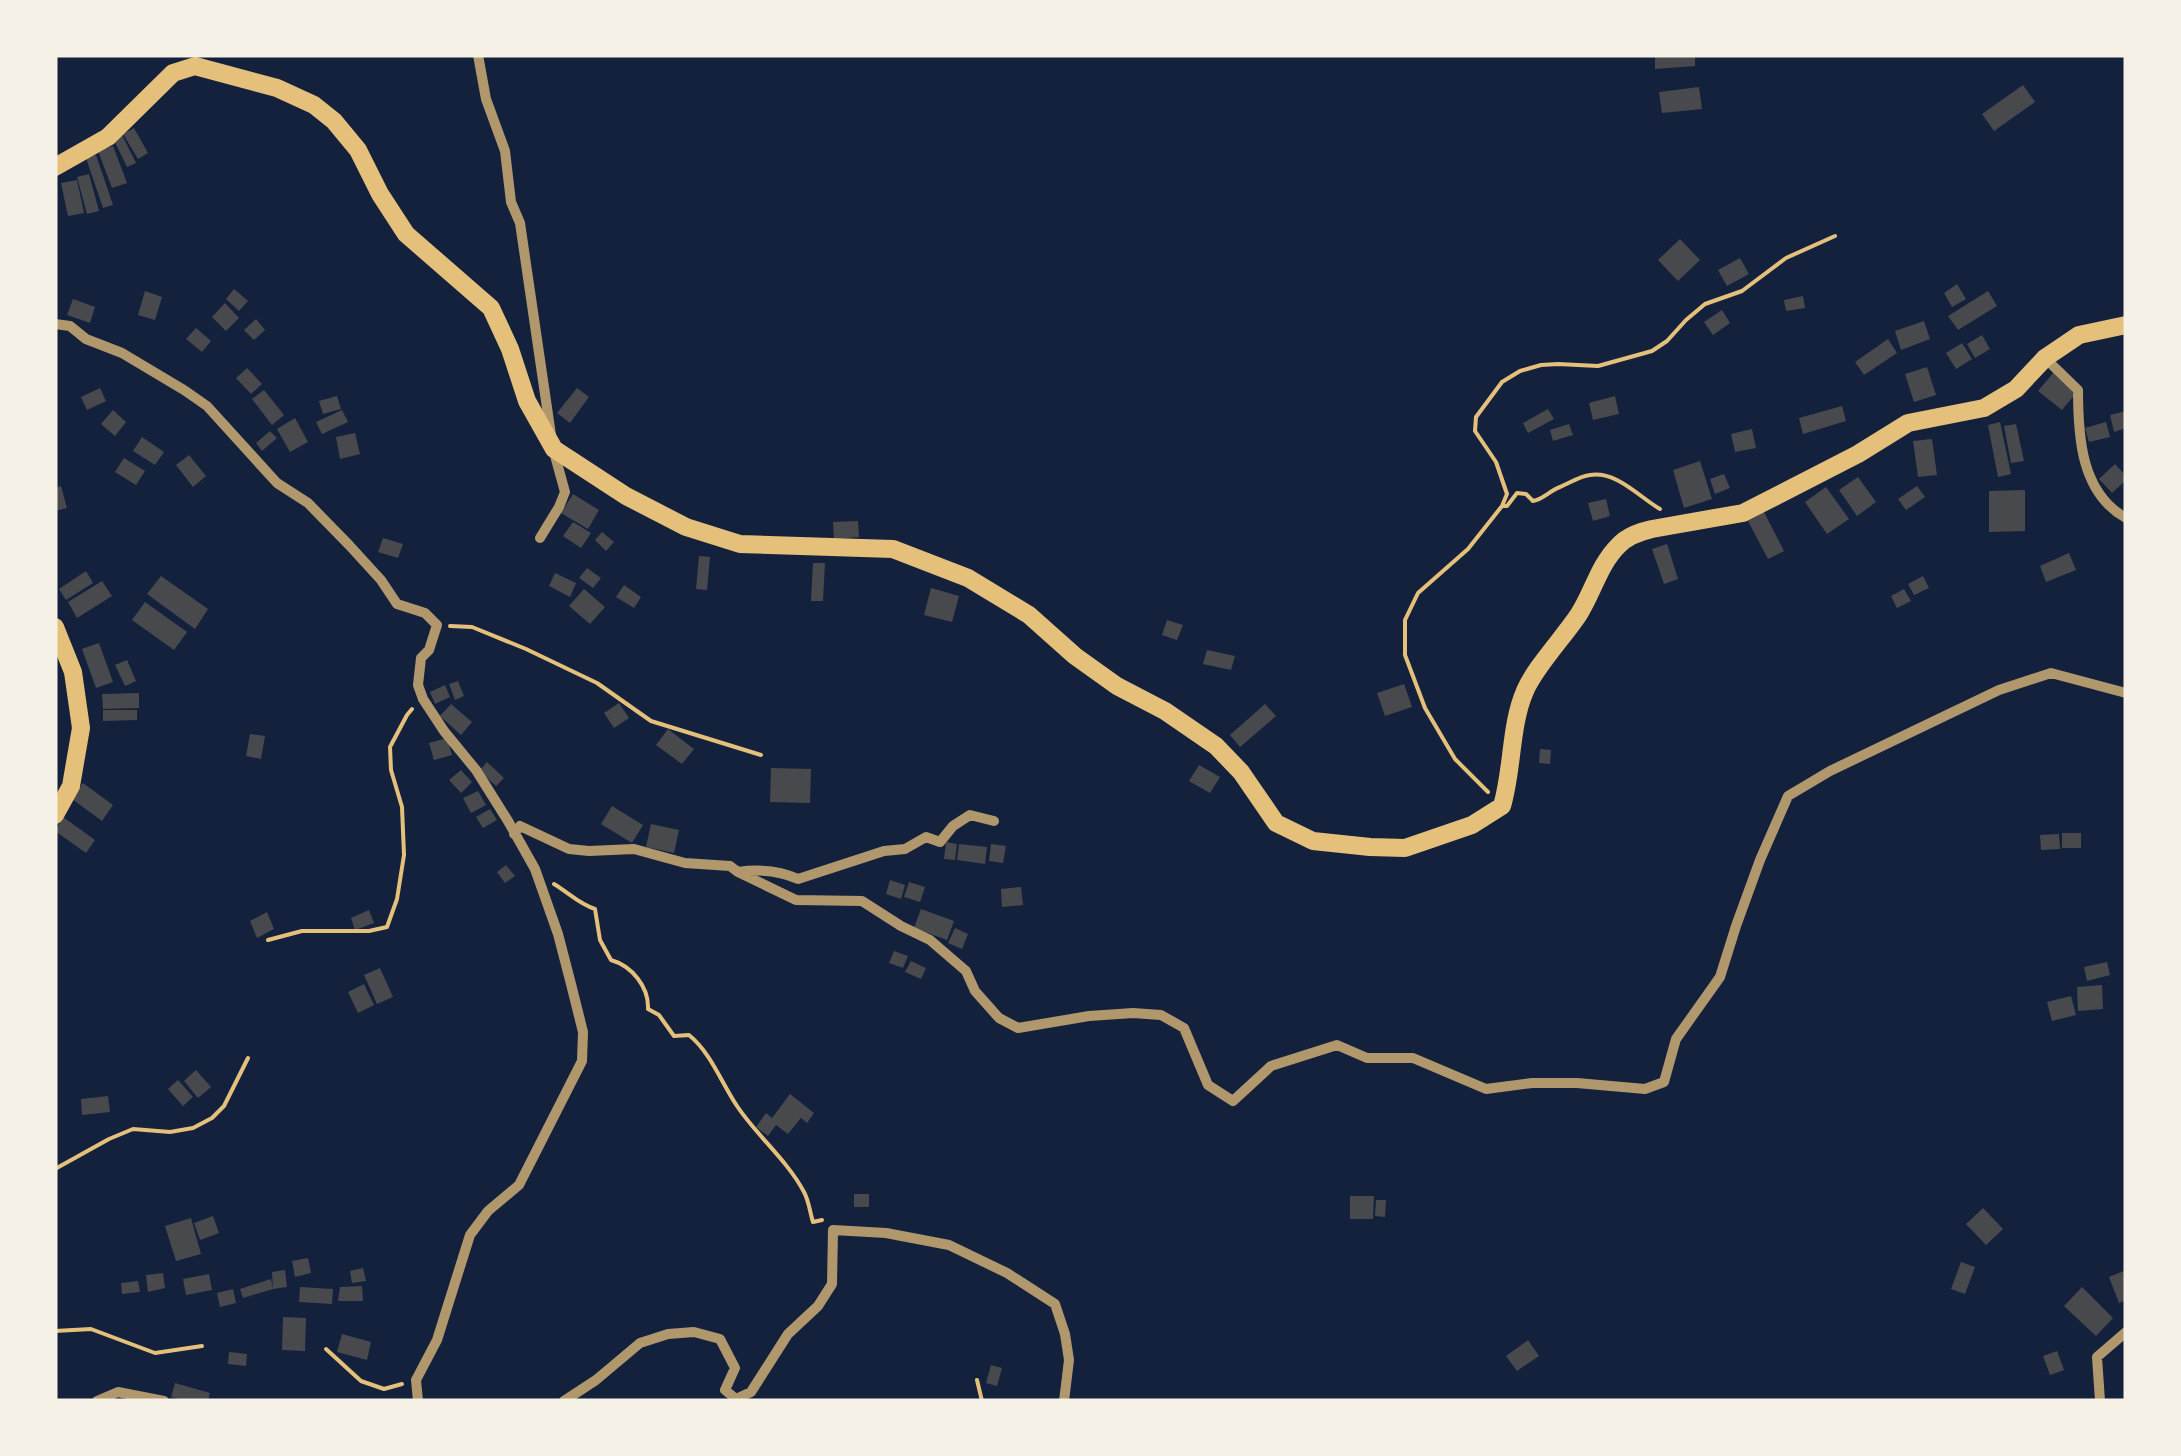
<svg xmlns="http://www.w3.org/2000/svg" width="2181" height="1456" font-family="Ubuntu,sans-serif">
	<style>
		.building { fill: #48494c }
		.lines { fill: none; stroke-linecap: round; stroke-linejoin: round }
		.path { stroke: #e5c07b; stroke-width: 4 }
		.minor { stroke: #b1986c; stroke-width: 10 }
		.secondary { stroke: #e5c07b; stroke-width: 18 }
	</style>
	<rect width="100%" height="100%" fill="#14213d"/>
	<path class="building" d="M1655 55H1695V66L1655 69Z
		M2023 85 2035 102 1994 131 1982 114Z
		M1699 87 1702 109 1662 113 1659 92Z
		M134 128 148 153 138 159 123 134Z
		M122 135 136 163 127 167 114 140Z
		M113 146 127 183 112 188 98 151Z
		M96 155 113 205 103 208 86 158Z
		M89 174 99 211 87 214 77 177Z
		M77 180 84 213 68 216 61 183Z
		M1680 239 1700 260 1678 281 1658 260Z
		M1740 258 1749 274 1727 286 1718 270Z
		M1957 284 1966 299 1952 307 1944 293Z
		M234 289 248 301 239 311 226 299Z
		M145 291 162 297 155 320 138 315Z
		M1988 291 1997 306 1958 330 1948 316Z
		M1803 296 1805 308 1786 311 1784 300Z
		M73 299 95 307 90 323 67 315Z
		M225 303 239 318 226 331 212 317Z
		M1722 310 1730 323 1713 335 1704 322Z
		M256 319 265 330 254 340 244 330Z
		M1924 321 1930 339 1901 350 1895 331Z
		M196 328 211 341 202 352 186 339Z
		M1982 335 1990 349 1975 358 1967 344Z
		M1888 339 1897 353 1864 375 1855 362Z
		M1962 343 1972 359 1956 369 1946 353Z
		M1927 367 1936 395 1914 402 1905 374Z
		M247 368 262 384 251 394 236 378Z
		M2054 372 2078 391 2062 410 2038 391Z
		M100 388 106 401 87 410 81 397Z
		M577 388 589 397 570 423 557 413Z
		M264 390 284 415 272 425 252 399Z
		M337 396 341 409 323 414 319 401Z
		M1615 396 1619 414 1593 420 1589 403Z
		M1842 406 1846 421 1803 434 1799 418Z
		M1548 409 1554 419 1528 433 1523 423Z
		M113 410 126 422 115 436 101 424Z
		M342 410 348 422 322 434 316 422Z
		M2126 411V428L2114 432 2110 415Z
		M295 418 308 442 290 452 277 429Z
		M2000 422 2011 474 1998 477 1988 425Z
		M2106 422 2110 437 2089 442 2085 428Z
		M1569 424 1573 435 1553 441 1550 430Z
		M2016 424 2024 461 2011 463 2004 426Z
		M1752 429 1756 448 1735 452 1731 434Z
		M270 431 277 438 262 451 256 443Z
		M355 433 360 454 340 459 336 437Z
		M142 437 164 452 155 465 133 451Z
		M1932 439 1937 475 1918 477 1913 441Z
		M189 455 206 476 193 487 176 465Z
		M124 458 145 471 136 485 115 472Z
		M1700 461 1712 499 1684 508 1673 470Z
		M2115 464 2126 476V480L2112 493 2099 479Z
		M1724 474 1730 488 1715 494 1710 479Z
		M1858 477 1876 502 1857 516 1839 490Z
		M61 486 67 508 55 511V488Z
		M1917 486 1925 497 1906 510 1898 499Z
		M1826 487 1849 519 1827 534 1805 502Z
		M2025 490V531L1989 532V491Z
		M573 494 599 510 588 529 561 513Z
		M1606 499 1610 516 1593 521 1588 503Z
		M1764 512 1784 551 1768 559 1748 521Z
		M858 521 859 537 834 539 833 522Z
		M573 522 591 533 581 548 563 536Z
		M602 532 614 542 606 551 595 540Z
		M383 538 403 544 398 558 378 552Z
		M1667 544 1678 579 1664 584 1652 549Z
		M2069 553 2076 570 2046 582 2040 566Z
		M699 556 710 557 707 590 696 589Z
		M813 563H825L823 601H811Z
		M587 568 601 578 593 588 579 578Z
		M86 571 93 583 66 600 59 589Z
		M555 573 576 583 570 597 549 586Z
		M161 576 208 609 195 629 147 594Z
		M1923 576 1929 588 1914 595 1908 584Z
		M102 581 112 596 77 618 68 602Z
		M624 585 641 597 634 608 616 597Z
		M931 588 959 596 952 622 924 615Z
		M584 589 605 607 590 624 569 606Z
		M1904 589 1911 601 1897 608 1891 596Z
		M145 602 187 632 174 650 132 620Z
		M1167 620 1183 625 1177 640 1162 635Z
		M99 643 113 682 96 688 82 649Z
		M1207 650 1235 656 1231 670 1203 664Z
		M127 660 136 681 125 686 115 665Z
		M458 681 464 696 455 700 449 684Z
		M1404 684 1412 707 1385 716 1377 693Z
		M445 685 450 697 435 704 430 692Z
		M139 693V708L103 709 102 694Z
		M619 703 629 718 614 728 604 713Z
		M451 704 472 722 461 735 440 716Z
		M1265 704 1276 716 1240 747 1230 735Z
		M103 710H137V720L103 721Z
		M668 729 694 749 682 764 656 745Z
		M250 734 265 736 261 759 246 756Z
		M447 738 452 755 434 760 429 743Z
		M1540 749 1551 750 1550 764 1539 763Z
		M487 762 504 778 496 786 479 771Z
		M1199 765 1220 777 1210 793 1189 781Z
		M771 768 811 769 810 803 770 802Z
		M461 770 472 782 461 793 449 780Z
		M83 783 113 805 102 821 72 799Z
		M478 791 486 805 471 813 463 798Z
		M612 806 643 825 632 843 601 824Z
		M490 809 497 820 483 828 476 817Z
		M63 817 95 840 86 853 55 831Z
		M651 824 679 830 674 853 646 847Z
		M2062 833H2081V848H2062Z
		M2059 834 2060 849 2041 850 2040 835Z
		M946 842 957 844 955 860 944 859Z
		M959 844 987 847 985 864 957 860Z
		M991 844 1006 846 1003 863 989 861Z
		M506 865 515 876 505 883 497 872Z
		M890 880 905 885 901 899 886 894Z
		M909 882 925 887 920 902 904 897Z
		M1021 887 1023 905 1002 907 1001 889Z
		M921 909 954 921 947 940 914 928Z
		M369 910 374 923 355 930 351 918Z
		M267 912 274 929 257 938 250 921Z
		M955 928 968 934 962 949 948 943Z
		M894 951 908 956 903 968 889 963Z
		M911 961 926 968 921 979 905 972Z
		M2107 962 2110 975 2087 981 2084 967Z
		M380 968 393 997 377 1004 364 975Z
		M364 984 374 1005 358 1013 348 992Z
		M2102 985 2103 1009 2078 1011 2077 987Z
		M2071 996 2076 1015 2052 1021 2047 1002Z
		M196 1070 211 1087 198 1098 184 1081Z
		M178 1080 193 1097 183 1106 168 1089Z
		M790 1094 814 1113 807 1123 801 1118 788 1134 776 1125 768 1136 756 1127 766 1113 772 1118Z
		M108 1096 110 1112 82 1115 81 1099Z
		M854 1194H869V1207H854Z
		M1350 1196H1374L1373 1219H1350Z
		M1376 1200H1386L1385 1217 1375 1216Z
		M1983 1208 2003 1229 1986 1245 1966 1224Z
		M213 1216 219 1233 200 1240 194 1223Z
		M191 1218 201 1254 176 1261 165 1226Z
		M308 1258 311 1273 295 1277 292 1261Z
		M1961 1262 1975 1267 1965 1294 1951 1289Z
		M363 1268 366 1281 352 1283 350 1271Z
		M285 1270 287 1287 273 1289 272 1272Z
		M2126 1270V1300L2119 1303 2109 1277Z
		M163 1273 165 1288 148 1292 146 1275Z
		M209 1274 212 1290 186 1295 183 1279Z
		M271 1279 273 1289 243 1298 240 1289Z
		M138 1281 140 1292 122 1294 121 1283Z
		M362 1286 363 1301H338L340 1287Z
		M300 1287 333 1289 332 1304 299 1302Z
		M2082 1287 2113 1318 2096 1336 2064 1306Z
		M233 1289 236 1303 220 1307 217 1293Z
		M283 1317 306 1318 305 1351 282 1350Z
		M342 1334 371 1342 367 1360 337 1352Z
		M1528 1340 1539 1356 1517 1371 1506 1356Z
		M2057 1351 2064 1370 2050 1375 2043 1356Z
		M229 1352 247 1354 246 1366 228 1364Z
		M991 1365 1002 1368 997 1386 986 1383Z
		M175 1383 210 1393 208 1401H186L171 1397Z"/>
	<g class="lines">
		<path class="path" d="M1502 506H1507L1517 493 1526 494 1533 501C1544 499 1549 491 1560 487 1570 483 1580 476 1590 475 1617 471 1639 497 1660 509
			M450 626 472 627 526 649 597 683 651 721 761 755
			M1488 792 1455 759 1425 708 1405 655V620L1418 593 1468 549 1502 506 1507 494 1496 462 1475 431 1476 417 1502 382 1520 371 1541 365 1558 364 1598 366 1652 351 1667 341 1686 320 1705 304 1742 291 1786 258 1835 236
			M554 884C569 893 579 904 595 909L600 940 611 960C632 966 649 987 648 1009L659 1015 674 1036 689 1035C711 1053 721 1082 737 1106 757 1136 787 1160 804 1192 809 1201 810 1213 813 1222L822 1220
			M268 940 302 931H369L387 927 397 899 404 855 402 807 391 770 390 747 407 715 412 709
			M55 1169 109 1139 133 1129 170 1132 193 1128 212 1118 224 1106 248 1058
			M55 1331 91 1329 155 1353 202 1346
			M326 1349 361 1381 384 1389 402 1384
			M977 1380 982 1401"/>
		<path class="minor" d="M478 55 486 99 505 151 511 202 520 223 551 435
			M55 324 70 326 86 339 122 353 184 390 207 406 277 483 308 503 349 545 381 580 397 604 425 613 437 625 429 650 421 658 418 685 423 699 444 731 476 770 508 821 535 869 558 934 571 984 583 1032 582 1061 519 1185 488 1211 470 1235 437 1340 416 1380 418 1401
			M2045 358 2078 390C2078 437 2081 493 2126 518
			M540 538 559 507 565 492 554 452
			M514 834 520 826 569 849 589 851 634 849 685 863 730 866 738 872C759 869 778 870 798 879L884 851 905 849 926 837 940 842 953 826 970 815 994 821
			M738 872 796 900 862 901 901 926 930 940 966 971 975 991 999 1018 1018 1028 1089 1016 1133 1013 1161 1015 1184 1028 1208 1085 1233 1101 1271 1066 1337 1045 1367 1058H1413L1486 1089 1532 1083H1577L1645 1089 1664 1082 1676 1039 1720 977 1736 926 1760 860 1788 796 1830 771 1999 690 2051 673 2126 693
			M97 1401 118 1392 164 1401
			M564 1401 596 1380 640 1343 668 1334 694 1332 720 1339 735 1368 725 1390 736 1399 751 1392 788 1334 818 1306 832 1284 833 1230 886 1233 949 1245 1007 1273 1055 1304 1065 1334 1069 1360 1064 1401
			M2100 1401 2097 1357 2126 1332"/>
		<path class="secondary" d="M55 167 108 137 173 73 195 66 277 88 314 105 334 121 358 150 380 194 406 234 491 308 510 349 527 401 554 449 626 496 686 527 740 544 893 549 968 578 1029 615 1075 656 1117 686 1165 711 1216 746 1241 772 1276 823 1313 841 1370 847 1405 848 1472 825 1502 806C1513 769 1510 725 1525 691 1535 667 1564 637 1579 614 1593 592 1599 565 1618 546 1627 536 1639 532 1652 529L1743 513 1858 454 1908 423 1984 408 2016 389 2045 358 2079 335 2126 325
			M55 627 73 672 81 728 71 786 55 815"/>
	</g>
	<rect width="2181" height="1456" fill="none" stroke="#f6f1e7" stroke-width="115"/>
</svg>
